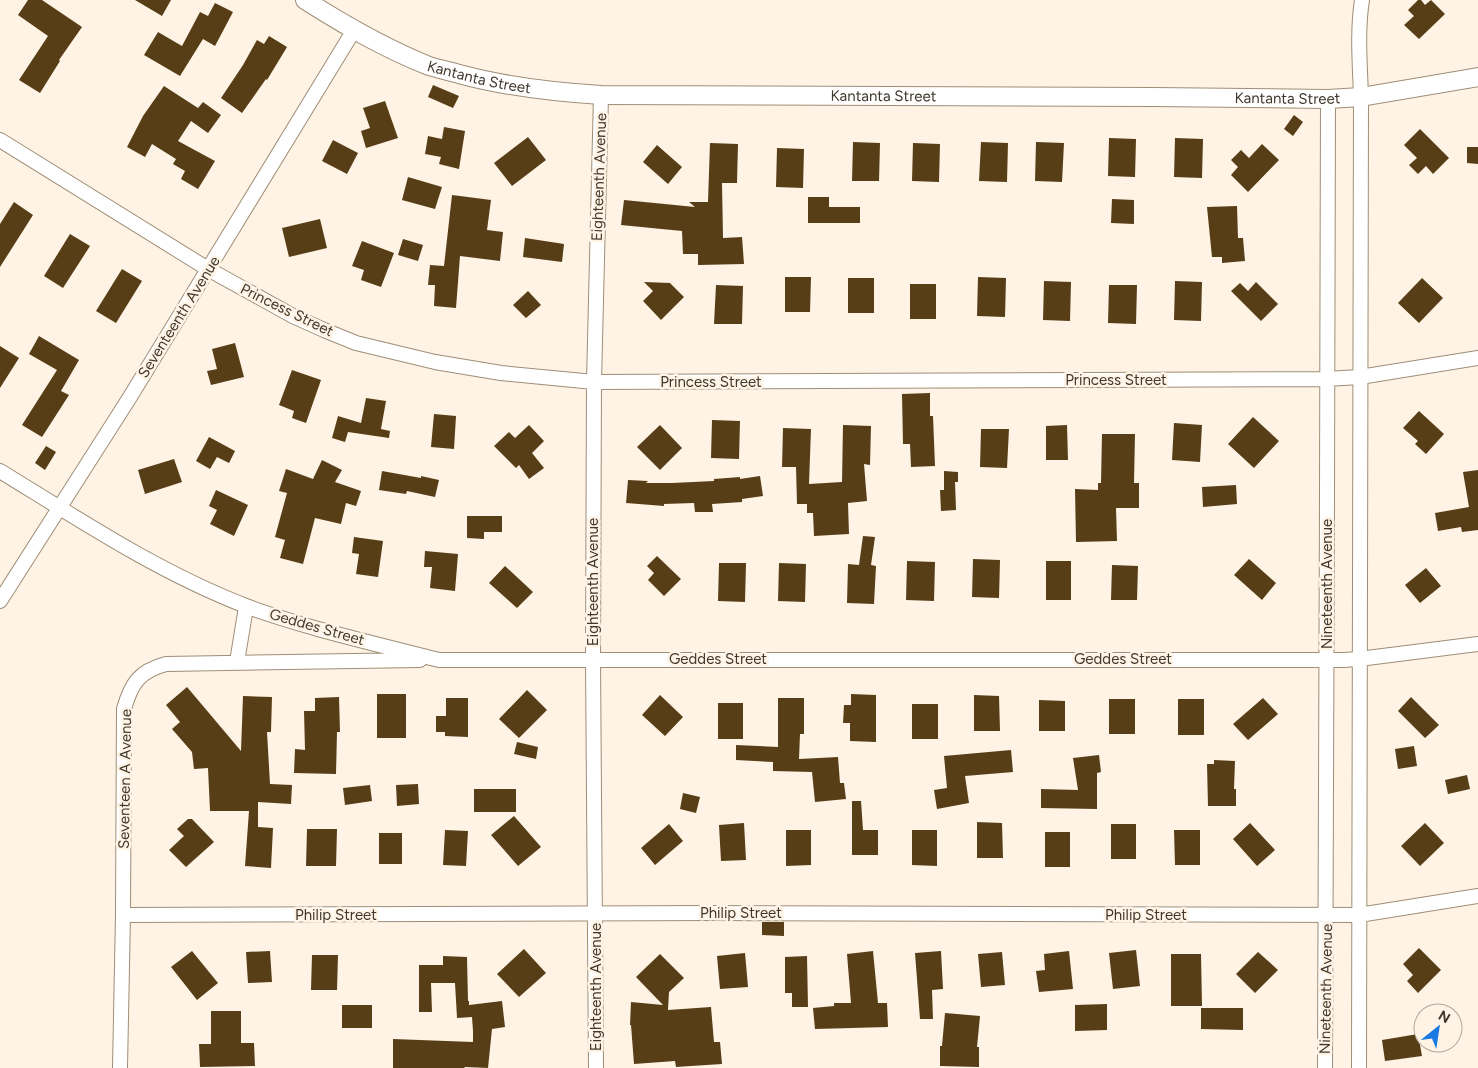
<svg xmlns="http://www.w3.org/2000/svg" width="1478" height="1068" font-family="Figtree,sans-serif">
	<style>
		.building { fill: #583e17 }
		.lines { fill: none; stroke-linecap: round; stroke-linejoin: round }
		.minor-casing { stroke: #9f8e77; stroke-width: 16 }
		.tertiary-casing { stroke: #9f8e77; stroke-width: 20 }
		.minor { stroke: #fff; stroke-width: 14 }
		.tertiary { stroke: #fff; stroke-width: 18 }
		.labels { text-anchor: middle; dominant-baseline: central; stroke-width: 5; stroke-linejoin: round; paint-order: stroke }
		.street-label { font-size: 15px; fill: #3f382e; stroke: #fef3e4 }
	</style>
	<rect width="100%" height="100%" fill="#fef3e4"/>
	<path class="building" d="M28 0H42L82 27 59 60 60 61 40 93 19 80 48 36 18 15Z
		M135 0H171L162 16Z
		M1418 0H1421L1425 5 1431 0 1445 14 1419 39 1404 25 1414 16 1408 10Z
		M215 3 233 12 215 46 203 39 180 76 144 55 158 32 182 46 200 12 208 16Z
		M269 36 287 47 267 80 266 79 242 113 221 98 243 65 257 40 264 44Z
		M433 85 459 96 453 108 428 97Z
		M164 86 198 108 203 102 221 115 208 133 191 121 178 141 215 161 198 189 181 179 185 171 173 164 176 159 152 144 145 157 127 147 143 116Z
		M385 101 398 138 366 148 361 131 370 128 363 108Z
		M1294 115 1303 122 1293 136 1284 129Z
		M444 127 465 131 459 169 439 164 441 157 425 154 428 136 442 139Z
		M1420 129 1449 158 1433 174 1426 166 1418 174 1409 165 1417 158 1404 145Z
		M528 137 546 160 512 186 494 163Z
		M1109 138 1136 139 1135 177 1108 176Z
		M1175 138 1203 139 1202 178 1174 177Z
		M333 140 358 153 347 174 322 161Z
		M853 142 880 143 879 181H852Z
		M981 142 1008 143 1007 182 979 181Z
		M1036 142 1064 143 1062 182 1035 181Z
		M710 143 738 144 737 183H722L723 238 742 237 744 264 698 265V254H683L682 231 621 225 624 200 695 207 689 202H708Z
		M913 143 940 144 939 182 912 181Z
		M1262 144 1279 160 1248 192 1231 175 1238 167 1231 160 1241 150 1249 158Z
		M657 145 682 167 668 184 643 162Z
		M1467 147H1478V164L1467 163Z
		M777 148 804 149 803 188 776 187Z
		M408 177 442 187 435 209 402 200Z
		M452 195 491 200 487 230 503 232 500 261 460 256 456 308 434 306 435 285H428L430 265 444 266Z
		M808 197H829V207H860V223H808Z
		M1112 199 1134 200V224L1111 223Z
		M14 202 33 215 0 267V224Z
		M1237 206 1238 238H1243L1245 261 1222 263V257H1212L1207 207Z
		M320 219 327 248 289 257 282 228Z
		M70 234 90 246 63 288 44 276Z
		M525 238 564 244 562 262 523 257Z
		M403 239 423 245 418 261 398 255Z
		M362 241 394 253 381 287 361 280 364 270 352 266Z
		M122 269 142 281 116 323 96 311Z
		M785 277H811L810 312H785Z
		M978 277 1006 278 1005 317 977 316Z
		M848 278H874V313H848Z
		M1422 278 1443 298 1419 323 1398 303Z
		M1044 281 1071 282 1070 321 1043 320Z
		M1175 281 1202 282 1201 321 1174 320Z
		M644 282 670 283 684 297 661 320 643 301 653 291Z
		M1256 282 1278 304 1261 321 1231 291 1240 283 1248 291Z
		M910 284H936V319H910Z
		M716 285 743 286 742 324H714Z
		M1109 285H1137L1136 324 1108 323Z
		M528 291 541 305 526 318 513 305Z
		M39 336 79 360 61 391 69 395 42 437 22 425 57 370 29 354Z
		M235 343 244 377 211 385 207 371 217 369 212 349Z
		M0 346 19 358 0 388Z
		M292 370 321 380 306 423 292 418 294 411 279 405Z
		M930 393V416H933L935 466 911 467 910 444H903L902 394Z
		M366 398 386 401 381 429 390 431 389 438 348 432 345 442 332 438 338 416 361 423Z
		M1419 411 1444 434 1426 454 1415 444 1418 441 1403 428Z
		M434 414 456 416 454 449 431 447Z
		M1253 417 1279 441 1254 468 1228 444Z
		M712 420 740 421 739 459 711 458Z
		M1174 423 1202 425 1200 462 1172 460Z
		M529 425 544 441 532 453 544 468 529 479 519 465 516 468 494 446 509 432 515 438Z
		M660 425 682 448 660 470 637 447Z
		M843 425 871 426 870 465 864 464 867 501 848 503 849 534 814 536 813 513H807V504H797L796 467H782L783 428 811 429 809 484 842 482Z
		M1067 425 1068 460H1046V426Z
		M981 429H1009L1007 468 980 467Z
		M1102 434H1135L1134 483H1139V508H1116L1117 541 1076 542 1075 489 1098 490V483H1101Z
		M209 437 235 451 229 463 217 457 210 469 196 461Z
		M46 446 56 452 45 470 35 463Z
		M174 459 182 482 145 494 138 470Z
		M322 460 342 470 335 482 361 491 356 506 346 503 341 524 315 518 303 564 280 558 285 540 275 537 287 493 279 491 286 469 313 479Z
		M1478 470V530L1462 532 1461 527 1438 531 1435 513 1469 507 1463 472Z
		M382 471 421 478V476L439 480 435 497 407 491 406 494 379 490Z
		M944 471 958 472V482H955L956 510 941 511 940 490H944Z
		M760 476 763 496 742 499V502L712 504 713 512H695L694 503 664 504V506L626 503 628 480 648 481 646 483H672L714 481V479L740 477V479Z
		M1236 485 1237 504 1203 507 1202 487Z
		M216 490 248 505 234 536 210 524 217 510 209 506Z
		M467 516H502V532H484V539L467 538Z
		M863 536 875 537 871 565 876 566 874 604 847 603 848 564 859 565Z
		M354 537 383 541 378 577 356 574 359 554 352 553Z
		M425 551 458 554 455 591 430 588 432 567H424Z
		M657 556 681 579 664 596 648 580 654 573 647 566Z
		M973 559 1000 560 999 598 972 597Z
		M1249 559 1276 583 1262 600 1234 575Z
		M907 561 935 562 934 601 906 600Z
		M1046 561H1071V600H1046Z
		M719 563H746L745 602 718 601Z
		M779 563 806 564 805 602 778 601Z
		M1112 565 1138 566 1137 600H1111Z
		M505 566 533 592 517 608 489 583Z
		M1426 568 1441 586 1420 603 1405 585Z
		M187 687 241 751 243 696 272 697 271 732H267L270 784 292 785 291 804 258 802V827L273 828 271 868 245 866 249 811H210L208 768 194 769 192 752 172 729 180 722 166 705Z
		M527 690 547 710 519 738 499 719Z
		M377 694H406V738H377Z
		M851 694 876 695V742L850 741V723H843L844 705H851Z
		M660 695 683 717 665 736 642 715Z
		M974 695 999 696 1000 731H974Z
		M339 697 340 732H337L336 774 294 773 295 749 305 750 304 711H315V698Z
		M1411 697 1439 725 1425 738 1398 711Z
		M446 698H468V737L445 736V732H436V716H446Z
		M778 698H804V734H800L799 759 838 757 840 783H844L846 799 815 802 812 772 773 771V762L736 760V745L778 747Z
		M1263 698 1278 714 1248 740 1233 724Z
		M1109 699H1135V734H1109Z
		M1178 699H1204V735H1178Z
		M1039 700 1065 701V731H1039Z
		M718 703H743V739H718Z
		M912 704H938V739H912Z
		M517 742 538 747 536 759 514 754Z
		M1414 746 1417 766 1398 769 1395 749Z
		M1011 750 1013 772 965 776 969 803 937 809 934 790 947 788 944 756Z
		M1099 755 1101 772 1097 773V809L1041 808V789L1078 790 1073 758Z
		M1214 760 1235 761 1234 789H1236V806H1208L1207 764H1214Z
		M1467 775 1470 789 1448 794 1445 780Z
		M418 784 419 804 397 806 396 785Z
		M370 785 372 801 345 805 343 788Z
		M474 789H516V812H474Z
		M683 793 700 797 696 813 680 809Z
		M852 801H861L863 830H878V855H852Z
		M514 816 541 847 518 866 491 835Z
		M188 819H192L214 842 186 867 169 850 184 836 177 829Z
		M977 822 1002 823 1003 858H977Z
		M744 823 746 860 721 861 719 825Z
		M1250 823 1275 850 1257 866 1233 839Z
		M1425 823 1444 843 1420 866 1401 846Z
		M669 824 683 841 655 865 641 848Z
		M1111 824H1136V859H1111Z
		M307 829H337L336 866H306Z
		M445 830 468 831 466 866 443 865Z
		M786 830H811V865L786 866Z
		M912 830H937V866L912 865Z
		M1174 830H1200V865H1175Z
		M1045 832H1070V867H1045Z
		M379 833H402V864H379Z
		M762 922H784V936L762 935Z
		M1419 948 1441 970 1418 993 1407 981 1413 975 1403 964Z
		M524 949 546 973 519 997 497 974Z
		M1136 950 1140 986 1113 989 1109 953Z
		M192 951 218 983 197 1000 171 967Z
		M270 951 272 982 248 983 246 952Z
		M873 951 878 1003H887L888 1027 815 1029 813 1008 834 1006V1003H851L847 954Z
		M941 951 943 989 932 990 933 1019H920L915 953Z
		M1069 951 1073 989 1039 992 1036 971 1045 970 1044 954Z
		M1002 952 1005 985 981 987 978 954Z
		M1258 952 1278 970 1255 993 1236 974Z
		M745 953 748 987 720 989 717 956Z
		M660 954 684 978 669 992 668 1010 711 1007 714 1042H720L722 1064 676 1067 675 1061 634 1064 631 1025H630L631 1002 663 1005 636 977Z
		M1171 954H1201L1202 1006H1171Z
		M312 955H338L337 990H311Z
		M443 956 467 957 468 1001H469V1005L502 1001 505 1027 492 1029 488 1068 465 1067 464 1068H393V1039L473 1042V1031L472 1017 457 1018 455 983H431L432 1012H419V965H443Z
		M807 956 808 1007H792V993H785V957Z
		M1107 1004V1030L1075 1031V1005Z
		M342 1005H372V1028H342Z
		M1201 1008H1243V1030L1201 1029Z
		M211 1011H241V1043H254L255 1066 200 1067 199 1044H211Z
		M945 1013 980 1016 977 1047H979V1067L940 1066V1046H942Z
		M1418 1034 1422 1056 1385 1061 1382 1040Z"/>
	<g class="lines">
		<defs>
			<path id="minor" d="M0 140 208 269 293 316 324 330 356 343 435 362 501 373 594 382 1326 379 1360 377 1478 358
				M0 471C80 520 158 572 246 606 269 615 294 622 318 629 358 640 399 650 439 660H1343L1359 659 1478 644
				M0 601 130 397 354 30
				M237 662 246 607
				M123 915 714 913 1359 915 1478 896
				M120 1068 123 915 124 709C131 684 139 671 166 664L420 660
				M596 1068 593 659 594 382 601 95
				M1325 1068C1328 745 1326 422 1328 99
				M1359 1068 1361 97C1360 65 1357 32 1362 0"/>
			<g id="tertiary">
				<path id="s1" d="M305 0C346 26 384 48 429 66 439 69 449 71 459 74 507 87 552 92 601 95L1153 97 1328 99 1361 97 1478 77"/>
			</g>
		</defs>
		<use href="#minor" class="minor-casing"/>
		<use href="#tertiary" class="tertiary-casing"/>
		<use href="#minor" class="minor"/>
		<use href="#tertiary" class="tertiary"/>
	</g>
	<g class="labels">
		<g class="street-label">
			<text stroke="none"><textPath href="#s1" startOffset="192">Kantanta Street</textPath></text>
			<text stroke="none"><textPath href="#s1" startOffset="598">Kantanta Street</textPath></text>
			<text stroke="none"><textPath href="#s1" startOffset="1002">Kantanta Street</textPath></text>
			<text transform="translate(599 177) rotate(-88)">Eighteenth Avenue</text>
			<text transform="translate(287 310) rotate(26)">Princess Street</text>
			<text transform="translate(179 317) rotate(-58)">Seventeenth Avenue</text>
			<text x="1116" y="380">Princess Street</text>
			<text x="711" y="382">Princess Street</text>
			<text transform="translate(593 582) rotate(-90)">Eighteenth Avenue</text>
			<text transform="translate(1327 584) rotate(-90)">Nineteenth Avenue</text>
			<text transform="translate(317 627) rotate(16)">Geddes Street</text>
			<text x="718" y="659">Geddes Street</text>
			<text x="1123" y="659">Geddes Street</text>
			<text transform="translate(125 779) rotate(-89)">Seventeen A Avenue</text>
			<text x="741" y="913">Philip Street</text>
			<text x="336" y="915">Philip Street</text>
			<text x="1146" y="915">Philip Street</text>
			<text transform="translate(596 987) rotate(-90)">Eighteenth Avenue</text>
			<text transform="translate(1326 989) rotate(-89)">Nineteenth Avenue</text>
		</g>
	</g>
	<g transform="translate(1438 1028) rotate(30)"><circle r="24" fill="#fef3e4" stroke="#b2a89b"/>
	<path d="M0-4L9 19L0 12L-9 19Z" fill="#187ae2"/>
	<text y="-8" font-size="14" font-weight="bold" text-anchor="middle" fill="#3f382e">N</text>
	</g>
</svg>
